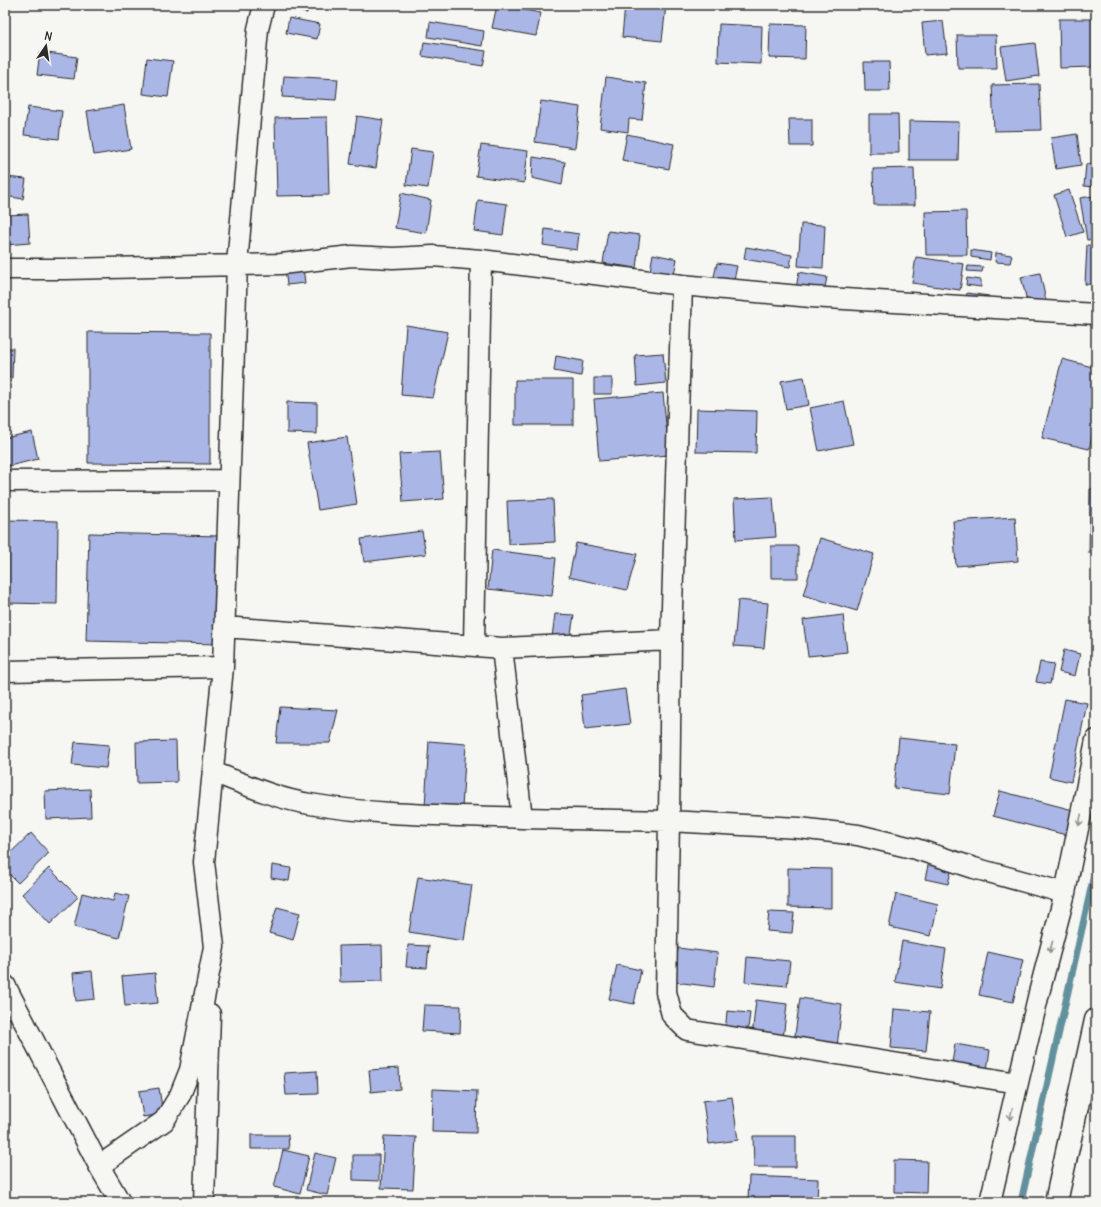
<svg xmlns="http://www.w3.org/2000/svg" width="1101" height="1207" font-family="Delius,sans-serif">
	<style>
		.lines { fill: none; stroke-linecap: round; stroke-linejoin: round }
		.stream { stroke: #62909c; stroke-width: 7 }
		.building { fill: #aab6e6; stroke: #2b2b2b }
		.minor-casing { stroke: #2b2b2b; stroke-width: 23 }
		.trunk-casing { stroke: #2b2b2b; stroke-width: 25 }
		.minor { stroke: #f6f6f2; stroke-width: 20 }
		.trunk { stroke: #f6f6f2; stroke-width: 22 }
		.oneway { stroke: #90908e }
	</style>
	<rect width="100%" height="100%" fill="#f6f6f2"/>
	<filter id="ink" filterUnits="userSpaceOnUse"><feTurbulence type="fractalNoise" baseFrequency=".025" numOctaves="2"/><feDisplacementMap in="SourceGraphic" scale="8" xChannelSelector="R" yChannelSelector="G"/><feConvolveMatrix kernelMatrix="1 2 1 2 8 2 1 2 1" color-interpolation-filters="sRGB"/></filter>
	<g filter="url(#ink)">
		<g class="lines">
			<path class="stream" d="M1021 1202 1096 866"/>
		</g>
		<path class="building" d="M276 5H309L307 13 276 7Z
			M497 5 541 13 536 36 492 28Z
			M625 5H666L662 41 622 37Z
			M289 18 320 24 317 39 286 33Z
			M1059 19H1094V67L1060 68Z
			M943 21 947 53 925 55 922 23Z
			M430 22 484 31 482 46 428 37Z
			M719 24 762 26 761 64 718 62Z
			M770 24 806 25 805 59 769 58Z
			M957 35H996L997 68H958Z
			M424 42 486 51 483 66 422 56Z
			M1035 43 1039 76 1006 81 1001 47Z
			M40 52 77 57 74 79 37 75Z
			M147 58 173 61 168 97 143 94Z
			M864 62H889L890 91H865Z
			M284 76 338 79 336 100 282 97Z
			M606 77 646 83 642 120 629 119 628 132 600 128Z
			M1039 84 1041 130 994 131 992 85Z
			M541 101 580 107 575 148 535 142Z
			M124 105 131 149 94 155 87 111Z
			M28 107 62 111 59 139 24 135Z
			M869 114H898L899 153H869Z
			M357 116 383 120 376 168 350 164Z
			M327 117 329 195 277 196 275 118Z
			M789 119H812V146H790Z
			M909 121 959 122 958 160H909Z
			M627 134 674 144 669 169 622 160Z
			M1077 134 1081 165 1056 169 1051 138Z
			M481 145 528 151 524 183 476 176Z
			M411 149 433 152 428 188 406 185Z
			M533 157 565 162 562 185 532 178Z
			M1086 164 1096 165V187L1084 186Z
			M914 168 915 205H874L873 169Z
			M5 177 26 179 23 199 5 196Z
			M1069 190 1083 232 1067 237 1054 195Z
			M401 193 431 200 426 233 395 228Z
			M1093 196 1096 215V239L1087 240 1080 198Z
			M478 200 507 204 503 235 474 231Z
			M966 211 967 255H926L925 212Z
			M28 214 30 243 5 245V215Z
			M801 224 825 225 823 268 798 266Z
			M545 229 579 234 577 250 543 245Z
			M608 231 640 235 636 268 603 263Z
			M1087 245 1096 246V285L1085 284Z
			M746 247 792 255 790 267 744 259Z
			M971 250 991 253 990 260 971 257Z
			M301 251 305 283 287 285 283 253Z
			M996 253 1012 255 1010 263 995 262Z
			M653 254 677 259 674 275 650 271Z
			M916 257 964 264 960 290 912 283Z
			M717 263 737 266 734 280 714 277Z
			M968 266 983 267 982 272 967 271Z
			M799 272 827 277 824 293 796 288Z
			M1040 273 1046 301 1028 305 1021 277Z
			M967 278 981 280V287L966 285Z
			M967 293 989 296 988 302 966 300Z
			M406 325 448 332 433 398 401 395Z
			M88 332 210 333V464L88 463Z
			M5 348H13L12 378 5 377Z
			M663 353 666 383 637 386 635 355Z
			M556 356 583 361 581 376 554 371Z
			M1062 359 1096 368V421L1089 449 1042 438Z
			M804 377 809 405 786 409 781 381Z
			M594 378H612V394H594Z
			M515 380H573V425H515Z
			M663 393 669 455 599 461 594 399Z
			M844 401 853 444 819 451 810 408Z
			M287 402 317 403V434L287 433Z
			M697 409 757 411 756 453 696 452Z
			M32 432 38 459 5 467V438Z
			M347 437 357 504 318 510 307 443Z
			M440 452 444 499 403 502 399 454Z
			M1090 489H1096V553H1089Z
			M773 497 776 537 736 540 734 499Z
			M553 499 555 542 509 544 507 501Z
			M1015 517 1018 561 956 566 953 521Z
			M5 520 58 521 57 604 5 603Z
			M422 531 426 554 364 562 361 539Z
			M89 533 221 536 219 644 86 641Z
			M820 538 874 554 857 611 803 595Z
			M576 543 637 554 627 590 569 577Z
			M771 546H798V578H771Z
			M492 550 556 558 552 596 488 589Z
			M738 600 768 603 764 648 734 646Z
			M555 614 574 615 570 639 552 637Z
			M843 615 847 652 808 656 803 620Z
			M1064 650 1080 654 1075 676 1059 672Z
			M1040 662 1054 664 1050 684 1036 682Z
			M625 689 630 724 585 729 581 695Z
			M1065 699 1087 703 1071 782 1049 777Z
			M280 707 338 710 330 743H276Z
			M899 738 955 744 950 794 894 788Z
			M176 741 177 782 137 783 136 742Z
			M429 741 466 744 462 808 425 806Z
			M75 742 109 745 106 768 72 765Z
			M90 789 91 817 46 819 45 791Z
			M1000 791 1073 810 1070 836 993 816Z
			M31 833 49 853 18 883 5 870V858Z
			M929 861 952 867 948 884 925 879Z
			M272 865 291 868 289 881 271 878Z
			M49 868 78 897 50 924 22 894Z
			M788 868 831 869V908L788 907Z
			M418 877 472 885 464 941 409 932Z
			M82 893 113 901 115 893 129 896 119 938 74 927Z
			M896 894 938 904 931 936 889 927Z
			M277 907 300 913 293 940 269 933Z
			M769 912 794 913 792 933 767 931Z
			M902 941 946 949 940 989 895 982Z
			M382 945 383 981 340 982 339 946Z
			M408 945 429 946 427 968 406 967Z
			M678 948 718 953 714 987 675 982Z
			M988 952 1023 960 1013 1002 979 995Z
			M747 957 790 961 787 986 745 982Z
			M617 965 641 970 634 1004 609 999Z
			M92 971 95 999 76 1001 73 973Z
			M155 973 158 1003 125 1006 122 976Z
			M800 998 842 1004 837 1047 794 1042Z
			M756 1000 787 1004 783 1039 752 1036Z
			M424 1005 461 1006 460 1033 422 1031Z
			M894 1009 930 1012 926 1051 891 1048Z
			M727 1011 750 1013 747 1036 725 1033Z
			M955 1044 990 1050 987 1070 952 1063Z
			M399 1068 400 1089 371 1092 369 1070Z
			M317 1071 318 1094 286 1095 284 1073Z
			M159 1088 163 1114 143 1117 139 1091Z
			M433 1089 477 1091 476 1133 432 1132Z
			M732 1097 738 1140 709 1144 703 1101Z
			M251 1135H288L289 1149H251Z
			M384 1136 416 1137 413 1189 381 1188Z
			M753 1136H796V1167H754Z
			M283 1150 309 1156 300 1194 274 1187Z
			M315 1153 336 1158 327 1195 306 1190Z
			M353 1155H379V1181L353 1180Z
			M894 1160 927 1161 926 1193 894 1192Z
			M749 1176 818 1179 817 1202 748 1200Z"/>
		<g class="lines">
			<defs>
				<path id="minor" d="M5 269H66L281 264 352 256 393 258 433 256 481 260 682 285 811 297 1096 314
					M682 285 671 640 669 821 666 992 672 1015 687 1030 1018 1083
					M5 481 229 480
					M224 627 502 648 522 818 669 821 799 828 858 835 916 849 974 868 1065 893
					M474 645 481 260
					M502 648 671 640
					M5 671 223 667 237 264 258 29 264 5
					M213 772C244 784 277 799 310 804 380 816 451 815 522 818
					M5 985 99 1166 120 1202
					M99 1166 164 1121 180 1095 190 1070 214 947 204 862 223 667
					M204 1202 210 1014
					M990 1202 1039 993 1065 893 1096 740"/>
				<path id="trunk" d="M1056 1202 1096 1020"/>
			</defs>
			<use href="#minor" class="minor-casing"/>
			<use href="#trunk" class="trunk-casing"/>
			<use href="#minor" class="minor"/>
			<use href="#trunk" class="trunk"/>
		</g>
		<defs><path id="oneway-shaft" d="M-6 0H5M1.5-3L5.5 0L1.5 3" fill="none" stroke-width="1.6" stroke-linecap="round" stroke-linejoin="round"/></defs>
		<g class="oneway">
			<use href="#oneway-shaft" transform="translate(1080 820) rotate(102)"/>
			<use href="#oneway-shaft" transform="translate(1051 947) rotate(105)"/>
			<use href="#oneway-shaft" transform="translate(1011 1114) rotate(103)"/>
		</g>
	</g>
	<rect width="1101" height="1207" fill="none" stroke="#f6f6f2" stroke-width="20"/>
	<rect x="10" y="10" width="1081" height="1187" fill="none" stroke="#2b2b2b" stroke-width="1.5" filter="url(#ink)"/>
	<g transform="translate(46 46) rotate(13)" stroke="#f6f6f2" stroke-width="3" paint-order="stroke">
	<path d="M0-3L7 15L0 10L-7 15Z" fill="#2b2b2b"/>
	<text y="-6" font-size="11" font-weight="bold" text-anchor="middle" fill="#2b2b2b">N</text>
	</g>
</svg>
